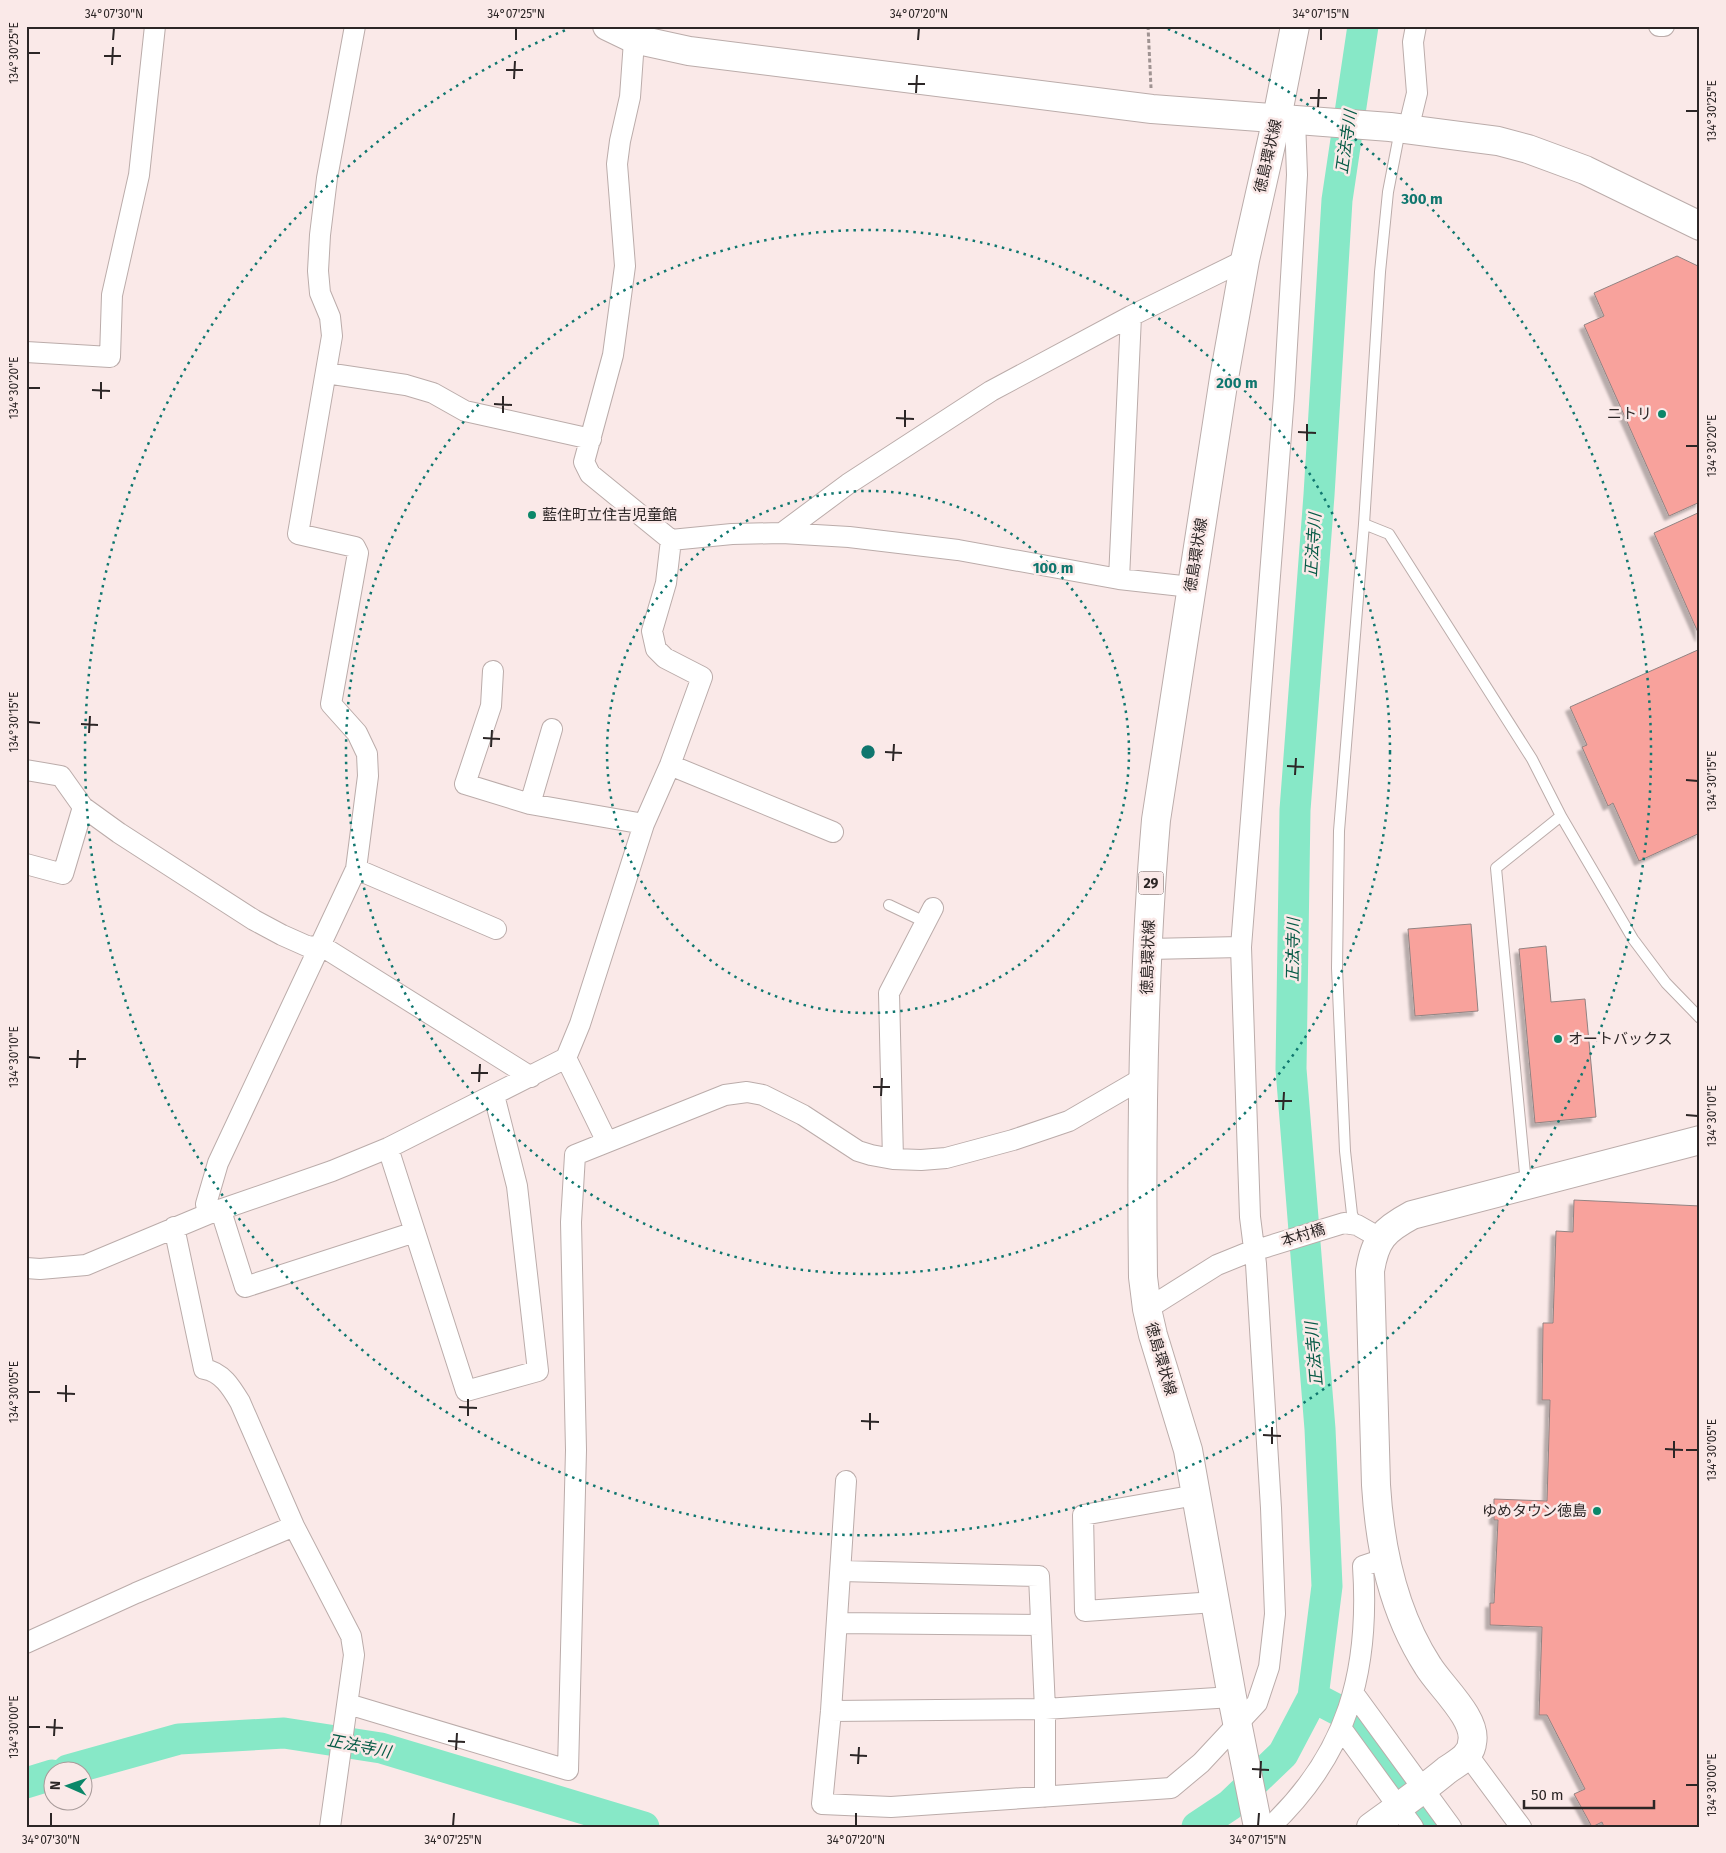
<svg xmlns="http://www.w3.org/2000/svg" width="1726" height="1853" font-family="'Fira Sans','Noto Sans JP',sans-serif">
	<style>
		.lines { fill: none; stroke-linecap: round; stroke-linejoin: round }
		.river { stroke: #87e8c7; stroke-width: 31 }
		.building { fill: #f8a29c; stroke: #928382; filter: url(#shadow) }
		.lane-casing { stroke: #bbacaa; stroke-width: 12 }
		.street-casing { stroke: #bbacaa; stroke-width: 22 }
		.secondary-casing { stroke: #bbacaa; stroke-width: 30 }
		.primary-casing { stroke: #bbacaa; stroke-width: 30 }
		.path { stroke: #9f9392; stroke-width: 3; stroke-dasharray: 4 2.5; stroke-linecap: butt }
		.lane { stroke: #fff; stroke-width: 10 }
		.street { stroke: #fff; stroke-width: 20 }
		.secondary { stroke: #fff; stroke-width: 28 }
		.primary { stroke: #fff; stroke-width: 28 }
		.ticks { fill: none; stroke: #2c2626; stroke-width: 2 }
		.ring { fill: none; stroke: #0f766e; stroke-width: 2.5; stroke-dasharray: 2.5 5 }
		.poi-dot { fill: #0b8769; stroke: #fae9e8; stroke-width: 2 }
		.labels { text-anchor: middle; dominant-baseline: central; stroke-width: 5; stroke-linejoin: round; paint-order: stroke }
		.shield { fill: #fae9e8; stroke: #6a6060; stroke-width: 1 }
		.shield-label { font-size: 14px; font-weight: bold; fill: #2c2626 }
		.street-label { font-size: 15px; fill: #2c2626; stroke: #fae9e8 }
		.poi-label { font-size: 15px; fill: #2c2626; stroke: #fae9e8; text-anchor: end }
		.water-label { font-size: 16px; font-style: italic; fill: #055a45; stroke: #fae9e8 }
		.centre { fill: #0f766e; stroke: #fae9e8; stroke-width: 2.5 }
		.ring-label { font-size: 15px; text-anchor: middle; font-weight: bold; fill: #0f766e; stroke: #fae9e8; stroke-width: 5; stroke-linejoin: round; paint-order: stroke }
		.neatline { fill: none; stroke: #2c2626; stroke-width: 2 }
		.ticks-label { font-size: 12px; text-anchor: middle; fill: #2c2626 }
	</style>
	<defs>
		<filter id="shadow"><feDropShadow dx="-4.5" dy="4.5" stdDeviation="1" flood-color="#0004"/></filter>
	</defs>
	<rect width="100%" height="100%" fill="#fae9e8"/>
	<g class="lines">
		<path class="river" d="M1313 1697 1359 1721 1432 1827
			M68 1770 179 1739 284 1733 381 1748 644 1827
			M26 1783 52 1775
			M1197 1827 1230 1805 1283 1754 1313 1697 1327 1586 1320 1429 1291 1069 1295 810 1319 495 1337 200 1363 26"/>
	</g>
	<path class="building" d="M1677 256 1700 267V502L1669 516 1584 325 1604 316 1594 293Z
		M1700 512V637L1654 533Z
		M1700 649V833L1639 861 1613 803 1608 806 1582 747 1587 745 1570 707Z
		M1471 924 1478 1011 1415 1016 1408 929Z
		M1546 946 1551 1002 1585 999 1596 1117 1535 1123 1519 949Z
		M1574 1200 1700 1206V1827H1604L1602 1822 1592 1827 1574 1794 1585 1789 1547 1715H1539L1542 1627 1490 1625V1603H1494L1498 1520H1494V1499L1547 1501 1550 1400H1542L1543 1323H1553L1556 1231 1573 1232Z"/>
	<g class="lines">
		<defs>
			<path id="lane" d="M1400 130 1388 192 1380 272 1364 524 1389 534 1532 759 1561 816 1496 868 1526 1184
				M1561 816 1633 939 1666 983 1700 1018
				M889 905 925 922
				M1357 1225 1352 1214 1345 1151 1337 968 1339 831 1364 524"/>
			<path id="street" d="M1659 26H1664
				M635 27 630 97 620 141 617 164 625 266 613 355 584 462 590 474 671 540 732 534 782 533 849 537 958 550 1119 579 1191 587
				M1408 130 1417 93 1413 42 1416 26
				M26 352 110 357 112 295 139 175 155 26
				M326 373 406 385 433 393 465 411 591 439
				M782 533 848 484 991 391 1131 316 1245 260
				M1119 579 1131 316
				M493 671 491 706 465 784 530 804 644 824
				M670 765 833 832
				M26 770 61 776 83 807 119 833 254 920 282 935 309 947 320 945 531 1077
				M530 804 552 729
				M26 864 63 874 83 807
				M356 869 496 929
				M1148 949 1241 947
				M566 1058 607 1142
				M388 1148 466 1391 538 1371 517 1186 494 1095
				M893 1159 889 993 933 908
				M221 1211 245 1287 415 1232
				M208 1214 206 1204 218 1163 356 869 368 776 367 754 357 733 331 704 358 553 355 547 298 534 332 336 330 317 320 293 318 271 320 235 327 178 355 26
				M174 1227 204 1369C222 1372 231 1387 240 1402L294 1526 351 1636 354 1655 330 1827
				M1263 1248 1344 1223 1357 1225 1380 1238
				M26 1268 40 1269 86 1265 208 1214 332 1171 388 1148 566 1058 580 1024 644 824 670 765 702 677 665 658 656 649 652 631 666 583 671 540
				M1147 1309 1217 1265 1254 1250
				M846 1481 831 1711 822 1804 891 1807 1171 1788 1201 1763 1257 1703 1269 1667 1275 1614 1271 1508 1256 1264 1250 1217 1241 947 1284 396 1297 175 1295 119
				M1196 1495 1083 1515 1085 1611 1215 1602
				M841 1571 1039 1576 1045 1709V1797
				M837 1623 1041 1625
				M26 1643 136 1593 294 1526
				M1354 1694 1451 1827
				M348 1704 568 1770 576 1450 571 1222 575 1155 725 1095 747 1092 763 1095 803 1115 858 1151 871 1155 893 1159 921 1160 946 1158 1013 1140 1069 1121 1143 1078
				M831 1711 1045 1709 1232 1697
				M1341 1728 1413 1827
				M1467 1754 1521 1827
				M1270 1827C1348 1753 1370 1671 1363 1566L1384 1559"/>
			<path id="secondary" d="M607 26 634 39 689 51 1152 109 1390 127 1498 141 1528 149 1585 170 1700 226
				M1371 1827C1397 1808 1423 1790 1447 1770 1454 1765 1464 1760 1468 1753 1470 1751 1472 1746 1472 1743 1478 1719 1440 1686 1428 1666 1393 1612 1380 1549 1376 1485L1370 1271C1375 1239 1384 1230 1412 1215L1700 1140"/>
			<path id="primary" d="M1258 1827 1232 1697 1188 1450 1153 1335 1147 1309 1143 1277C1141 1125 1143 972 1156 820L1224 378 1245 260 1277 118 1295 26"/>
		</defs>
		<use href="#lane" class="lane-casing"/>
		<use href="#street" class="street-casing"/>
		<use href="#secondary" class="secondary-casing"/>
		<use href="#primary" class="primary-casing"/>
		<path class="path" d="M1148 26 1151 88"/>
		<use href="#lane" class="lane"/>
		<use href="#street" class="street"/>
		<use href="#secondary" class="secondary"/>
		<use href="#primary" class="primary"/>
	</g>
	<path class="ticks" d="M113 40 114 28M516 40V28M918 40 919 28M1321 40V28M28 53H40M104 56H121M112 65 113 47M506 70H523M514 79 515 61M908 84H925M916 93 917 75M1310 98H1327M1318 107 1319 89M1686 111H1698M28 388H40M92 390 110 391M101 399V382M494 404 512 405M503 413V396M896 418 914 419M905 427V410M1298 432 1316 433M1307 441V424M1686 446H1698M28 722 40 723M81 724 98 725M89 733 90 716M483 738 500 739M491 747 492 730M885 752 902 753M893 761 894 744M1287 766 1304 767M1295 775 1296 758M1686 780 1698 781M28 1057 40 1058M69 1059H86M77 1068 78 1050M471 1073H488M479 1082 480 1064M873 1087H890M881 1096 882 1078M1275 1101H1292M1283 1110 1284 1092M1686 1115 1698 1116M28 1392H40M57 1393 75 1394M66 1402V1385M459 1407 477 1408M468 1416V1399M861 1421 879 1422M870 1430V1413M1263 1435 1281 1436M1272 1444V1427M1665 1449 1683 1450M1686 1450H1698M1674 1458V1441M28 1727H40M46 1727 63 1728M54 1736 55 1719M448 1741 465 1742M456 1750 457 1733M850 1755 867 1756M858 1764 859 1747M1252 1769 1269 1770M1260 1778 1261 1761M1686 1785H1698M51 1826V1813M453 1826 454 1813M856 1826V1813M1258 1826 1259 1813"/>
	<g class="ring">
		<circle cx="868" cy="752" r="261"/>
		<circle cx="868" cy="752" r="522"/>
		<path d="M1168 29A783 783 0 1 1 568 29"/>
	</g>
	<g class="poi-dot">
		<circle cx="1662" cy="414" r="5"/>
		<circle cx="532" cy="515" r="5"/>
		<circle cx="1558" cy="1039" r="5"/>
		<circle cx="1597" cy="1511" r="5"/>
	</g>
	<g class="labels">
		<rect class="shield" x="1138.5" y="871.5" width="25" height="23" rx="4"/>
		<g class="shield-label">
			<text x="1151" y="883">29</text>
		</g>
		<g class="street-label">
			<text transform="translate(1268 156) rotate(-77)">徳島環状線</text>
			<text transform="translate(1196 555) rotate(-81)">徳島環状線</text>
			<text transform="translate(1148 957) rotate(-88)">徳島環状線</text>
			<text transform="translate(1303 1235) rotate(-17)">本村橋</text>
			<text transform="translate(1161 1359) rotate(74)">徳島環状線</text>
		</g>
		<g class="poi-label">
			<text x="1652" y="414">ニトリ</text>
			<text x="542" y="515" text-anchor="start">藍住町立住吉児童館</text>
			<text x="1568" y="1039" text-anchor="start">オートバックス</text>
			<text x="1587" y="1511">ゆめタウン徳島</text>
		</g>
		<g class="water-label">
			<text transform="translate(1346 142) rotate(-82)">正法寺川</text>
			<text transform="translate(1313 545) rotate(-86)">正法寺川</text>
			<text transform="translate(1293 950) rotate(-89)">正法寺川</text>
			<text transform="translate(1314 1354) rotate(-95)">正法寺川</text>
			<text transform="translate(359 1746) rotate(11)">正法寺川</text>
		</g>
	</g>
	<circle cx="868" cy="752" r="8" class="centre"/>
	<g class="ring-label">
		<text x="1422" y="204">300 m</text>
		<text x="1237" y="388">200 m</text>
		<text x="1053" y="573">100 m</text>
	</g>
	<rect width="1726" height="1853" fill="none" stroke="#fae9e8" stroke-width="55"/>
	<g transform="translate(68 1786) rotate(272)"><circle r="24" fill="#fae9e8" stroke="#a89b9a"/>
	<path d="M0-4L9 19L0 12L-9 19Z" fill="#0b8769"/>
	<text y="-8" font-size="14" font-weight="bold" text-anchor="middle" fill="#2c2626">N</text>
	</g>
	<path d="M1524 1800v8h130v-8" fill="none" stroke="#2c2626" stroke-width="2.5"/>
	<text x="1531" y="1800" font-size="15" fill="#2c2626" stroke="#fae9e8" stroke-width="4" paint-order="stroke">50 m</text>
	<rect x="28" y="28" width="1670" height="1798" class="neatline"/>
	<g class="ticks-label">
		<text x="114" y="18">34°07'30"N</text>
		<text x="516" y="18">34°07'25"N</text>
		<text x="919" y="18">34°07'20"N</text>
		<text x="1321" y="18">34°07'15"N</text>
		<text transform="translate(14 53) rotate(-90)" y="4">134°30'25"E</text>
		<text transform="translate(1712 111) rotate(-90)" y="4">134°30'25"E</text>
		<text transform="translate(14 388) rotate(-90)" y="4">134°30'20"E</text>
		<text transform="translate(1712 446) rotate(-90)" y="4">134°30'20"E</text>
		<text transform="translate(14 722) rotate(-90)" y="4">134°30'15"E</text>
		<text transform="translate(1712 781) rotate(-90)" y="4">134°30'15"E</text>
		<text transform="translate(14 1057) rotate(-90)" y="4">134°30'10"E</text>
		<text transform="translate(1712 1116) rotate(-90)" y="4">134°30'10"E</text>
		<text transform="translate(14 1392) rotate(-90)" y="4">134°30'05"E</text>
		<text transform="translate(1712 1450) rotate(-90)" y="4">134°30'05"E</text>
		<text transform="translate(14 1727) rotate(-90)" y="4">134°30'00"E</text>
		<text transform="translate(1712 1785) rotate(-90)" y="4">134°30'00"E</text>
		<text x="51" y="1844">34°07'30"N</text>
		<text x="453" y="1844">34°07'25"N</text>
		<text x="856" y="1844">34°07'20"N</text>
		<text x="1258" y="1844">34°07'15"N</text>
	</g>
</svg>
